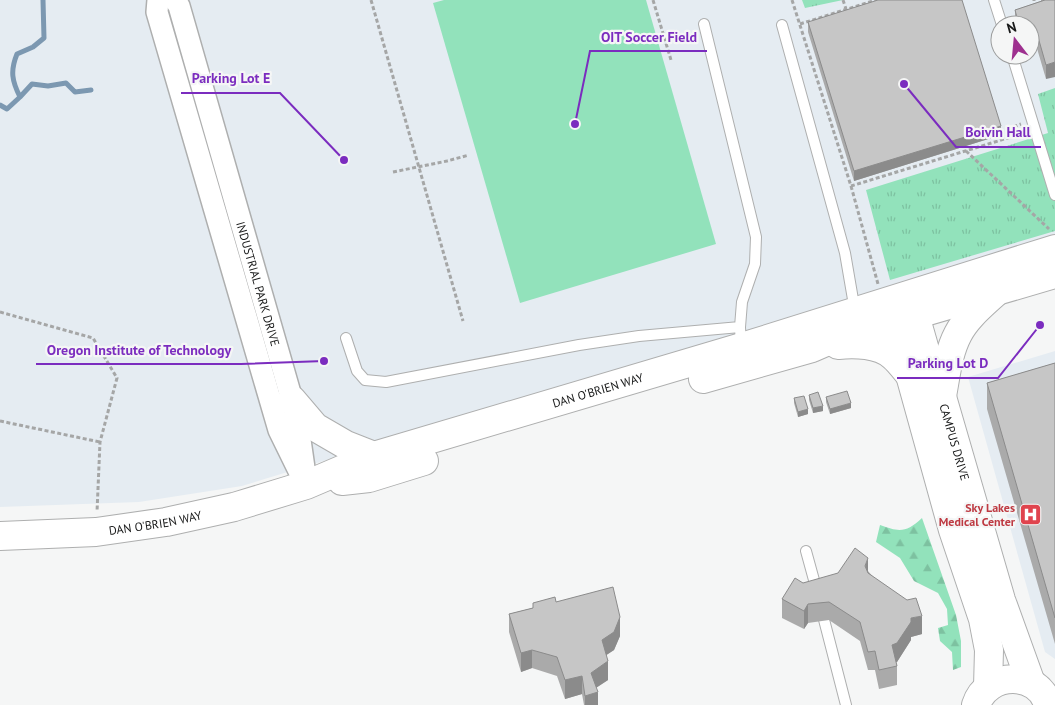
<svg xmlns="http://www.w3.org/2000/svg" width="1055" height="705" font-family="'PT Sans',sans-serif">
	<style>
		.built { fill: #e5ecf2; fill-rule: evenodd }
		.grass { fill: url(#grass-tufts) }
		.forest { fill: url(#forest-firs) }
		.pitch { fill: #92e2bb }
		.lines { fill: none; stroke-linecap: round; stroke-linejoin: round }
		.stream { stroke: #7c98b1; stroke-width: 5 }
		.lane-casing { stroke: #aeafaf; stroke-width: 12 }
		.street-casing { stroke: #aeafaf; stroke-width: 24 }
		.secondary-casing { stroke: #aeafaf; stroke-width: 30 }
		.path { stroke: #a5a6a6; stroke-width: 3; stroke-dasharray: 4 2.5; stroke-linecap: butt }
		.lane { stroke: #fff; stroke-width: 10 }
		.street { stroke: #fff; stroke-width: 21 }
		.secondary { stroke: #fff; stroke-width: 28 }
		.wall { fill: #aaa }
		.shaded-wall { fill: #8b8b8b }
		.building { fill: #c6c6c6; stroke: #8b8b8b }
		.labels { text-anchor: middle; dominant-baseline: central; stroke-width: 4.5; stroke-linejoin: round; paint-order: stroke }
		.street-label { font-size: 12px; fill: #171818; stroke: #f5f6f6 }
		.health-label { font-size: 12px; font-weight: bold; fill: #be3a42; stroke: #f5f6f6; text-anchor: end }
		.leader { fill: none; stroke: #7b2cbf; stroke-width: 2 }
		.callout-dot { fill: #7b2cbf; stroke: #f5f6f6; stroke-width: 2 }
		.callout-label { font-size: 14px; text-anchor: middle; font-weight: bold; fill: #7b2cbf; stroke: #f5f6f6; stroke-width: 4.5; stroke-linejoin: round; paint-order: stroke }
	</style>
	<defs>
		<pattern id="grass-tufts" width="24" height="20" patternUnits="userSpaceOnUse" patternTransform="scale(1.25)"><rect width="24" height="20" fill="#92e2bb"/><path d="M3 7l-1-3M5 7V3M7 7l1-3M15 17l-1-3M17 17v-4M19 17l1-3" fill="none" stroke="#7dc1a0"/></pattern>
		<pattern id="forest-firs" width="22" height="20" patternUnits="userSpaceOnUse" patternTransform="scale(1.25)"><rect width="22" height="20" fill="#92e2bb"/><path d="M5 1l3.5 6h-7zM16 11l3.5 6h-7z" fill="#7dc1a0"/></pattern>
	</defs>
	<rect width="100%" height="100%" fill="#f5f6f6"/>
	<path class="built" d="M0 0H1055V237L242 486 139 502 0 507ZM1000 25H1030V55H1000Z
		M1055 351V659L1045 652 968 377Z"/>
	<path class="grass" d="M802 0H843L805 8Z
		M1055 88V231L890 280 866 190 1048 133 1038 94Z"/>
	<path class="forest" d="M922 518 956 615 961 641V667L953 670 952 652 940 641 938 628 948 625 947 609 938 593 914 581 900 558 876 542 880 525C899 532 906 533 922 518Z"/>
	<path class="pitch" d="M444 0H646L716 244 520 303 433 3Z"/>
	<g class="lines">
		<path class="stream" d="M43 0 44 38 33 47 17 54C10 71 12 81 20 97L32 84 48 86 66 83 75 92 91 90
			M0 105 7 109 20 97"/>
		<defs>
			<path id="lane" d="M994 0 1002 25
				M704 24 756 237 755 264 742 302 740 327
				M782 25 845 253 855 311
				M1012 55 1055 195
				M346 338 357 371 365 380 386 382 579 345 639 336 740 327 741 346
				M806 551 817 591
				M821 608 846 705"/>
			<g id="street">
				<path d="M158 0 157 12 279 430 306 485"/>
				<path id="s1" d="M175 0 179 6 292 400 298 426 304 468"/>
			</g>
			<g id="secondary">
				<path id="s2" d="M907 299 915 315 929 364 942 397 1001 600 1031 683"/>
				<path d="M892 305 895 321 953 530 983 619 989 650 988 687"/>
				<path d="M838 345C855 343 879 344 893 356 899 361 904 368 909 374"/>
				<path d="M703 379 812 348 835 338 1055 274"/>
				<path d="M942 396C946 375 948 353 958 334 966 318 982 305 995 293"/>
				<path d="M292 400 315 427 346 445 374 456"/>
				<path d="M342 481 369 478 424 461"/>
				<path id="s3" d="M0 536 96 532 166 522 234 507 306 485 374 456 742 347 1055 249"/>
				<path d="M976 705C987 671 1039 670 1048 705"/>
			</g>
		</defs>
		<use href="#lane" class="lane-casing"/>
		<use href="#street" class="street-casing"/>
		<use href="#secondary" class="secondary-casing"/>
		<path class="path" d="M371 0 463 321
			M653 0 671 60
			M792 0 851 186 1011 137 1008 129 1021 124
			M843 0 846 9
			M1034 0V1
			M800 24 876 0
			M966 151 1049 229
			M393 172 447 161 469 155
			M851 186 878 284
			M0 312 93 338 117 378 100 442 97 512
			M0 421 100 442"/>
		<use href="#lane" class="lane"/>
		<use href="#street" class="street"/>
		<use href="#secondary" class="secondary"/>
	</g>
	<path class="wall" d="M1041 0H1055L1046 79 1036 45 1030 47V25H1015V10L1041 1Z
		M808 22 1001 135 854 181 808 32Z
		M1055 363V644L987 409V383Z
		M809 395 823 411 813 413 809 400Z
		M826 397 851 408 830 414 826 402Z
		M794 398 808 414 798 417 794 403Z
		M868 571 922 634 911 637V640L897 662H896L897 666V685L879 689 875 670H868L860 641 829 620 808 623 804 629 782 618V599L803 583Z
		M556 602 620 636 614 650 606 655 608 680 596 688 598 705H584L582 694 565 699 557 676 532 668 521 672 509 632V614Z"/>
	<path class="shaded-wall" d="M1036 30V45L1030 47V32Z
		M1055 62V77L1046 79V65Z
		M1001 126V135L854 181V171Z
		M851 403V408L830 414V409Z
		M823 406V411L813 413V408Z
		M808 409V414L798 417V412Z
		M868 558V576L865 566Z
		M808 604V623L804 629V611Z
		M922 616V634L911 637V618Z
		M620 617V636L614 650 602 658V640Z
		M911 622V640L897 662 892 663V645Z
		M532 650V668L521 672V653Z
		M608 661V680L591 691V673Z
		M582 676V694L565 699V680Z
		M598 692V705H585V696Z"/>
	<path class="building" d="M878 0H962L1001 126 854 171 808 22Z
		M1045 0H1055V62L1046 65 1036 30 1030 32V25H1019L1015 10Z
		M1055 363V618L987 383Z
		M847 391 851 403 830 409 826 397Z
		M818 392 823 406 813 408 809 395Z
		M804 396 808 409 798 412 794 398Z
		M855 548 868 558 865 566 868 573 907 600 916 598 922 616 911 618V622L897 643 892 645 897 666 879 670 875 651 868 652 860 622 829 602 808 604 804 611 782 599 795 578 803 583 838 573Z
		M613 587 620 617 614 632 602 640 608 661 591 673 598 692 585 696 582 676 565 680 557 657 532 650 521 653 509 614 533 608V603L555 597 556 602Z"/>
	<defs>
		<symbol id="hospital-square" viewBox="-11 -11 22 22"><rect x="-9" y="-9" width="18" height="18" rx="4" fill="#e0444e" stroke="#f5f6f6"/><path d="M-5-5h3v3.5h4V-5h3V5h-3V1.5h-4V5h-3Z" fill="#fff"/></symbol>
	</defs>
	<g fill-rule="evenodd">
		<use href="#hospital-square" x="1018" y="502" width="25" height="25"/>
	</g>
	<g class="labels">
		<g class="street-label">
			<text stroke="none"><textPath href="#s1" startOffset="296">INDUSTRIAL PARK DRIVE</textPath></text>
			<text stroke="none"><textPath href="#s3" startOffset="619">DAN O'BRIEN WAY</textPath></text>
			<text stroke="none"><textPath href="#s2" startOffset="151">CAMPUS DRIVE</textPath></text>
			<text stroke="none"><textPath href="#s3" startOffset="156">DAN O'BRIEN WAY</textPath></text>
		</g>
		<g class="health-label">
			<text x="1015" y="507">Sky Lakes<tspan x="1015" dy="14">Medical Center</tspan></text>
		</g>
	</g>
	<path class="leader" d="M575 124L590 51H707M344 160L280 93H181M904 84L956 147H1041M324 361L241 364H36M1040 325L998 378H897"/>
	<g class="callout-dot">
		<circle cx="575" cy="124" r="5"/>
		<circle cx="344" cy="160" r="5"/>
		<circle cx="904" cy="84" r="5"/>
		<circle cx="324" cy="361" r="5"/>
		<circle cx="1040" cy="325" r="5"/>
	</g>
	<g class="callout-label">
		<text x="649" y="42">OIT Soccer Field</text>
		<text x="231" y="83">Parking Lot E</text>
		<text x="998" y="137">Boivin Hall</text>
		<text x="139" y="355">Oregon Institute of Technology</text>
		<text x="948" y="368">Parking Lot D</text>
	</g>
	<g transform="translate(1015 40) rotate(344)"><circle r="24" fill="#f5f6f6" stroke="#9c9d9d"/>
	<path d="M0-4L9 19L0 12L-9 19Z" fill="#9e308f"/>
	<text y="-8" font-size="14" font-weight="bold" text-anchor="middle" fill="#171818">N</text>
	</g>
</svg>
